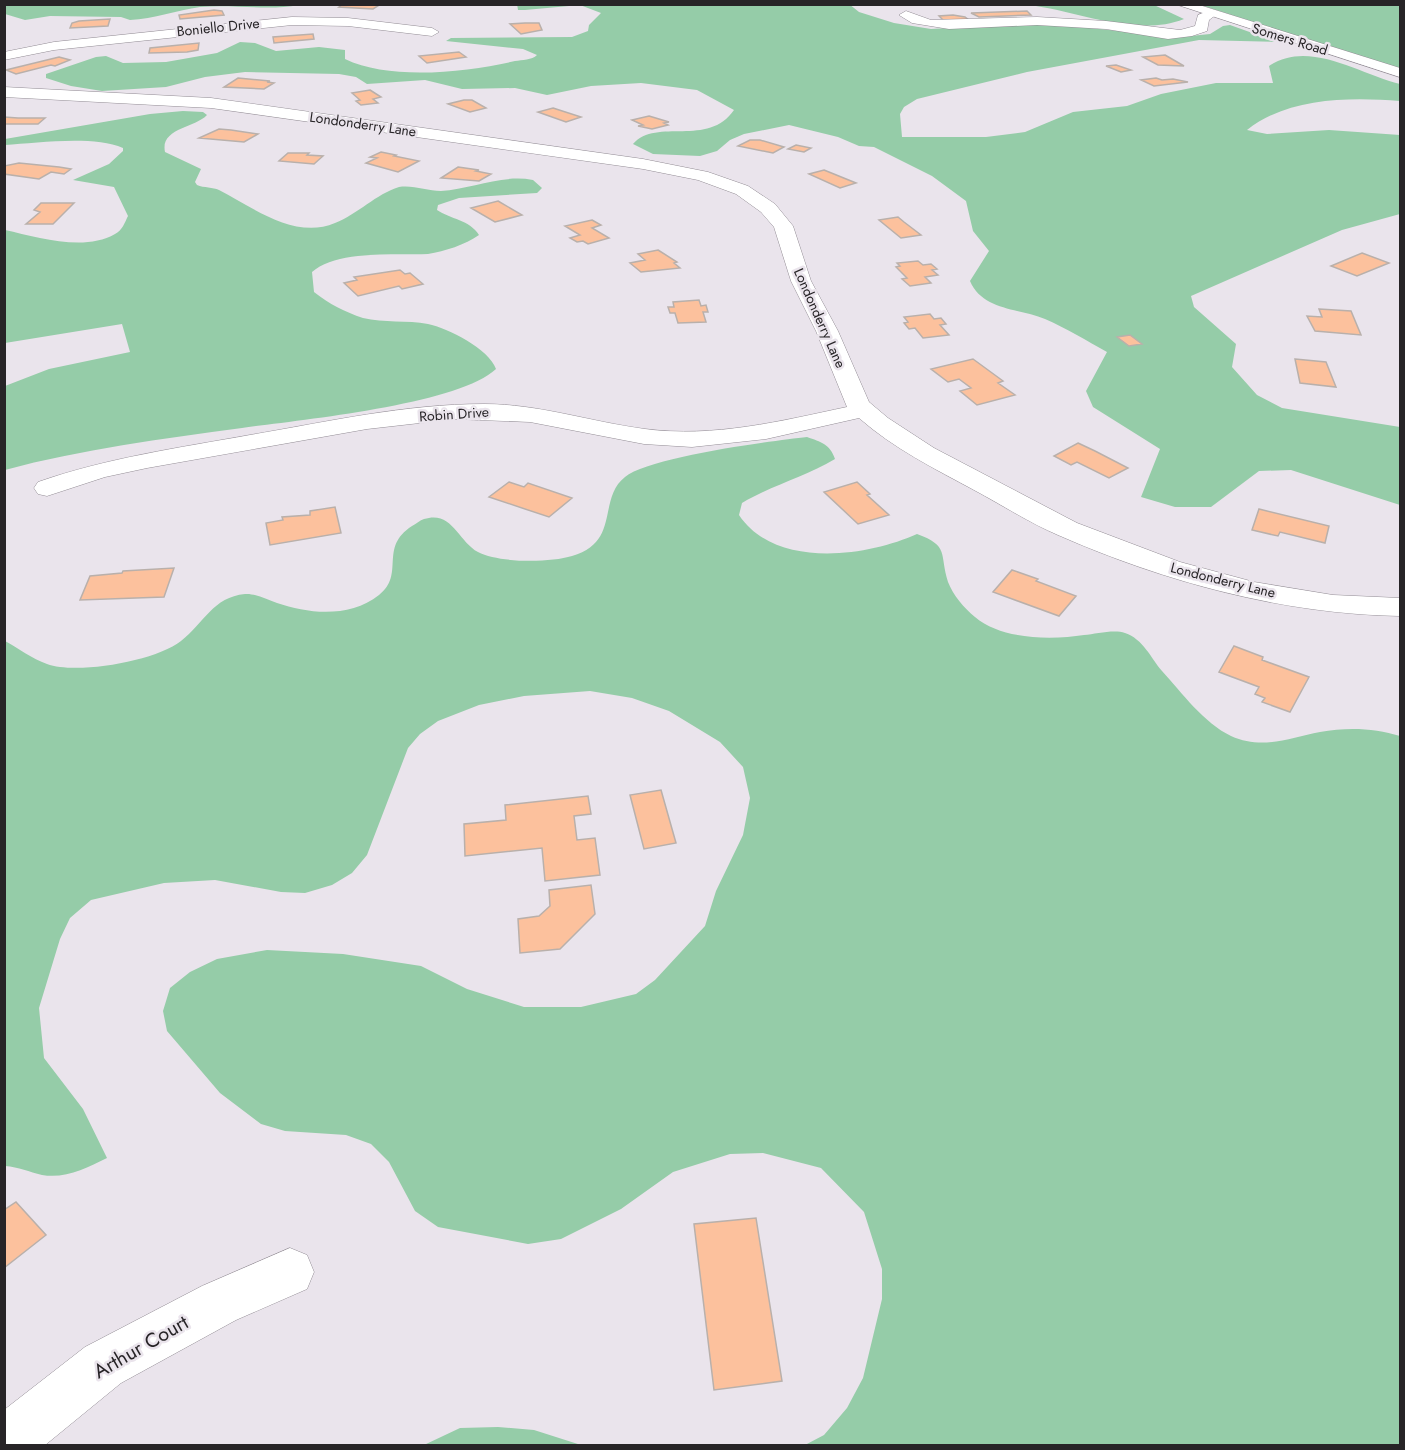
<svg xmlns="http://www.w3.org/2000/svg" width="1405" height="1450" font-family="Jost,sans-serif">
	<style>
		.green { fill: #95cca8 }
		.building { fill: #fcc19d; stroke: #b9b0ab; stroke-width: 1.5 }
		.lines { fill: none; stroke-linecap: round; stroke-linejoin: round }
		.minor-casing { stroke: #938d95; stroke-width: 1 }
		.major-casing { stroke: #938d95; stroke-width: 1 }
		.minor { fill: #fff; fill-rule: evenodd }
		.major { fill: #fff; fill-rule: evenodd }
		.labels { text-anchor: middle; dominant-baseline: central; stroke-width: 5; stroke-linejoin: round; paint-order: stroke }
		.far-street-label { font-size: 14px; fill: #272427; stroke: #eae4ec }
		.near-street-label { font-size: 20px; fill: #272427; stroke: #eae4ec }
	</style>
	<rect width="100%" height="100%" fill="#eae4ec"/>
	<path class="green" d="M5 4H299V5C267 11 234 4 200 7 177 10 154 19 130 20L121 17 50 16 25 20 5 14Z
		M517 4H849L859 12 894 23 931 29 1038 23 1181 37 1210 34 1223 26 1230 25 1278 42 1199 40 1027 72 917 99 904 107 900 114 902 137H986L1025 132 1073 112 1127 106 1161 94 1216 83H1273L1269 66C1309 39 1359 74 1400 84V101C1351 97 1288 97 1247 130L1267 134 1329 130 1400 135V214L1342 230 1191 296 1194 307 1236 344 1232 367 1257 395 1282 408 1400 427V505L1291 470 1259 471 1211 507H1175L1141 497 1160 449 1093 407 1086 391 1107 352C1087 341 1066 328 1045 319 1019 308 983 311 970 281L989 251 973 231 966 201 932 176 874 147 859 146 838 137 789 125 744 134 730 140 717 151 700 156 653 154 633 144C657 117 708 148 734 110L697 90 641 83 591 86 547 95 515 88 462 89 425 80 367 84 356 77 339 74 245 72 205 77 166 87 102 91 71 86 46 78V74L96 57 106 56 123 63 166 62 217 53 240 42 255 43 276 51 319 47 345 50V59C390 81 468 72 515 61 522 60 532 60 537 55L523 49 446 41 451 38 572 37 588 31 589 25 601 13 580 5 525 10H518Z
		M1029 5H1154L1184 19C1136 38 1078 11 1029 5Z
		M1200 5H1400V69Z
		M183 111 203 112 207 115C195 128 160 128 165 152L201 169 195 182 197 185C204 188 213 187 219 190 254 208 295 240 335 223 358 214 376 194 399 187 414 185 427 191 441 191 471 189 502 174 533 180L542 188 537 193 459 198 438 205 437 210C450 219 470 220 479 235 465 245 445 251 428 254 396 255 336 250 312 272L314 292C329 304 345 312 363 318 384 323 407 320 428 324 448 328 489 349 496 369 458 405 298 420 242 428 162 439 82 449 5 470V386L49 369 130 352 122 324 5 343V230C37 237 84 252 115 234 122 231 125 222 128 216L114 187 73 180 109 164 123 151V148C93 135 37 143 5 145V139L150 114Z
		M807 437C821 442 830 444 835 459 805 477 772 485 742 503L739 515C775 569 866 557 917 534 950 546 939 554 948 582 953 595 964 608 975 617 1002 640 1052 640 1084 635 1096 634 1114 629 1125 633 1143 639 1151 658 1162 671 1182 693 1204 723 1231 736 1262 750 1290 738 1320 732 1347 727 1375 728 1400 736V1445H805L824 1435 847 1408 863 1378 882 1299V1269L864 1212 821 1168 763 1153 730 1154 673 1172 621 1209 561 1239 528 1244 438 1227 415 1211 389 1162 371 1144 346 1135 285 1131 261 1124 220 1093 167 1031 163 1011 170 988 190 972 217 959 267 950 343 954 421 966 467 989 524 1007H581L636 994 655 980 705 926 716 891 743 835 750 798 743 767 720 742 669 711 632 698 590 691 524 696 479 705 438 721 420 734 408 748 367 855 352 873 332 885 305 893 281 892 215 880 164 883 91 900 70 918 60 939 39 1008 44 1058 83 1109 107 1158C86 1168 66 1179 42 1175 29 1172 19 1167 5 1166V641C18 648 32 659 47 664 77 675 156 661 181 641 204 623 213 597 245 594 255 593 268 600 277 603 309 614 350 618 379 595 406 574 378 548 412 526 416 524 420 520 424 519 452 510 458 541 478 552 499 563 549 563 572 556 621 542 597 499 625 477 649 457 771 441 807 437Z
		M498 1427 534 1430 581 1445H424L460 1428Z"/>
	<path class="building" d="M343 4H381L373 9 339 7Z
		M214 10 222 11 224 15 180 19 179 15Z
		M1027 11 1031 15 979 17 971 13Z
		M953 15 965 17 969 20 944 21 939 16Z
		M110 19 108 26 70 28 72 23 79 21Z
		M525 23H539L542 30 521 34 510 24Z
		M313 34 314 39 274 43 273 37Z
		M199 43 198 50 187 52 149 53 150 48Z
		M459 52 466 57 427 63 419 56Z
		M1165 55 1184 66 1158 65 1143 57Z
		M59 57 70 60 55 66 51 65 16 74 6 70Z
		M1116 65 1131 70 1121 72 1106 66Z
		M238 78 270 81 267 82 274 83 264 89 224 87Z
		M1156 78 1162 80 1173 79 1188 82 1154 86 1141 80Z
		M370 90 381 97 373 99 378 103 361 105 356 101 360 100 352 93Z
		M464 100H472L486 108 470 112 448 104Z
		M553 108 581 117 566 122 538 112Z
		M649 116 669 122 664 123 668 125 652 129 638 126 643 125 632 120Z
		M4 117 18 118H45L38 124H4Z
		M219 129 231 130 258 134 244 142 199 138Z
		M750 140H760L784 147 773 153 738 146Z
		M796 145 811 148 804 152 788 149Z
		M381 152 396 155 394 156 419 161 398 172 366 163 377 158 370 157Z
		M288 153H309L307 155 323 156 314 164 279 161Z
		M19 163 59 167 71 169 64 174 51 172 39 179 4 174V166Z
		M458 167 479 170 476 171 491 174 479 181 441 178Z
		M824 170 856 183 840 188 809 174Z
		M498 201 522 215 495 222 471 208Z
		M41 203H74L53 224H26L40 212 34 210Z
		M898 217 904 222 921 235 901 238 879 220Z
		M592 220 601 225 592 228 609 238 588 244 583 241 577 242 570 238 580 235 565 226Z
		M658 250 677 262 674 263 680 268 641 272 630 263 645 260 638 254Z
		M1362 253 1389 263 1357 276 1331 266Z
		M918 261 923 265 931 264 937 269 932 270 938 275 925 277 931 283 910 286 902 279 907 278 896 267 900 266 897 263Z
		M400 270 405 274 410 273 423 284 402 289 399 286 358 296 344 283 357 280 354 277Z
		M699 300 701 306 706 305 708 312H703L706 322 678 323 675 313H670L668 307H674L673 302Z
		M1319 309 1351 311 1361 335 1315 331 1307 316 1322 317Z
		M930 314 934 319 941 318 946 324 940 325 949 335 923 338 915 328 909 329 904 323 908 322 904 317Z
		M1130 335 1142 344 1129 346 1117 337Z
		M973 359 1003 381 998 383 1015 395 977 405 960 391 971 388 959 379 948 382 931 369Z
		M1295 359 1326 362 1336 387 1300 383Z
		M1078 443 1095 451 1128 468 1109 478 1077 462 1071 465 1054 456Z
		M509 482 524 487 528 483 572 498 549 517 489 497Z
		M857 482 870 494 867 495 889 515 858 524 824 492Z
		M335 507 341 533 270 545 266 523 283 520 282 517 310 515V511Z
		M1259 509 1329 526 1325 543 1280 532 1278 536 1252 530Z
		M174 568 164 597 80 600 90 576 122 573 123 571Z
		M1012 570 1038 579 1036 581 1076 596 1059 616 993 592Z
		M1234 646 1263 657 1262 660 1309 677 1290 712 1262 702 1265 698 1255 694 1259 687 1219 672Z
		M661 790 676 843 644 849 630 795Z
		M588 796 591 814 574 816 577 840 595 838 600 875 545 881 542 848 465 856 464 824 506 820 505 805Z
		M591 885 595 914 560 949 520 953 518 919 539 916 550 906 549 890Z
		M16 1202 46 1235 4 1268V1210Z
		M756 1218 782 1381 714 1390 694 1224Z"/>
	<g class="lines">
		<defs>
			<path id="minor" d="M1210 10 1217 14 1209 20 1207 31 1192 36 1168 39 1106 29 1037 25 949 29 912 23 899 15 906 11 931 20 1037 17 1106 21 1180 30 1195 26 1198 15Z
				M292 17 348 18 432 28 439 32 432 36 348 26 292 25 54 50 4 60V52L54 42Z
				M4 87 211 98 643 159 708 172 748 186 775 204 793 226 811 281 838 331 869 402 888 418 934 448 1077 523 1180 562 1254 582 1333 595 1400 598V616C1283 614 1165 582 1058 535 1030 523 1002 505 974 490 935 469 893 448 859 418L766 439 692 447 644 444 530 422 455 419 367 429 147 468 105 477 47 496 38 494 34 488 38 482C107 458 178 448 250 435 327 422 405 404 484 404 539 404 591 422 645 429 714 438 781 421 847 407L816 331 791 281 774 227 761 212 736 194 698 180 643 169 211 108 4 97Z
				M290 1248 307 1255 314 1272 307 1289 236 1320 121 1383 44 1446H4V1410L85 1347 202 1286Z"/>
			<path id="major" d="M1175 4H1196L1400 68V77Z"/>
		</defs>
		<use href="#minor" class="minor-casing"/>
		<use href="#major" class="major-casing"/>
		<use href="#minor" class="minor"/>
		<use href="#major" class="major"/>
	</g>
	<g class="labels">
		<g class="far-street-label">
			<text transform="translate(218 27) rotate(-6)">Boniello Drive</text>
			<text transform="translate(1290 39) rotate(17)">Somers Road</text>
			<text transform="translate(363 124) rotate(8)">Londonderry Lane</text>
			<text transform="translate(820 318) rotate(66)">Londonderry Lane</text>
			<text transform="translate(454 414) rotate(-4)">Robin Drive</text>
			<text transform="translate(1223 580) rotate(14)">Londonderry Lane</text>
		</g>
		<g class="near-street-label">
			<text transform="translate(141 1347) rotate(-30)">Arthur Court</text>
		</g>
	</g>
	<rect width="1405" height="1450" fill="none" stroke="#272427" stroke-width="12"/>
</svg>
